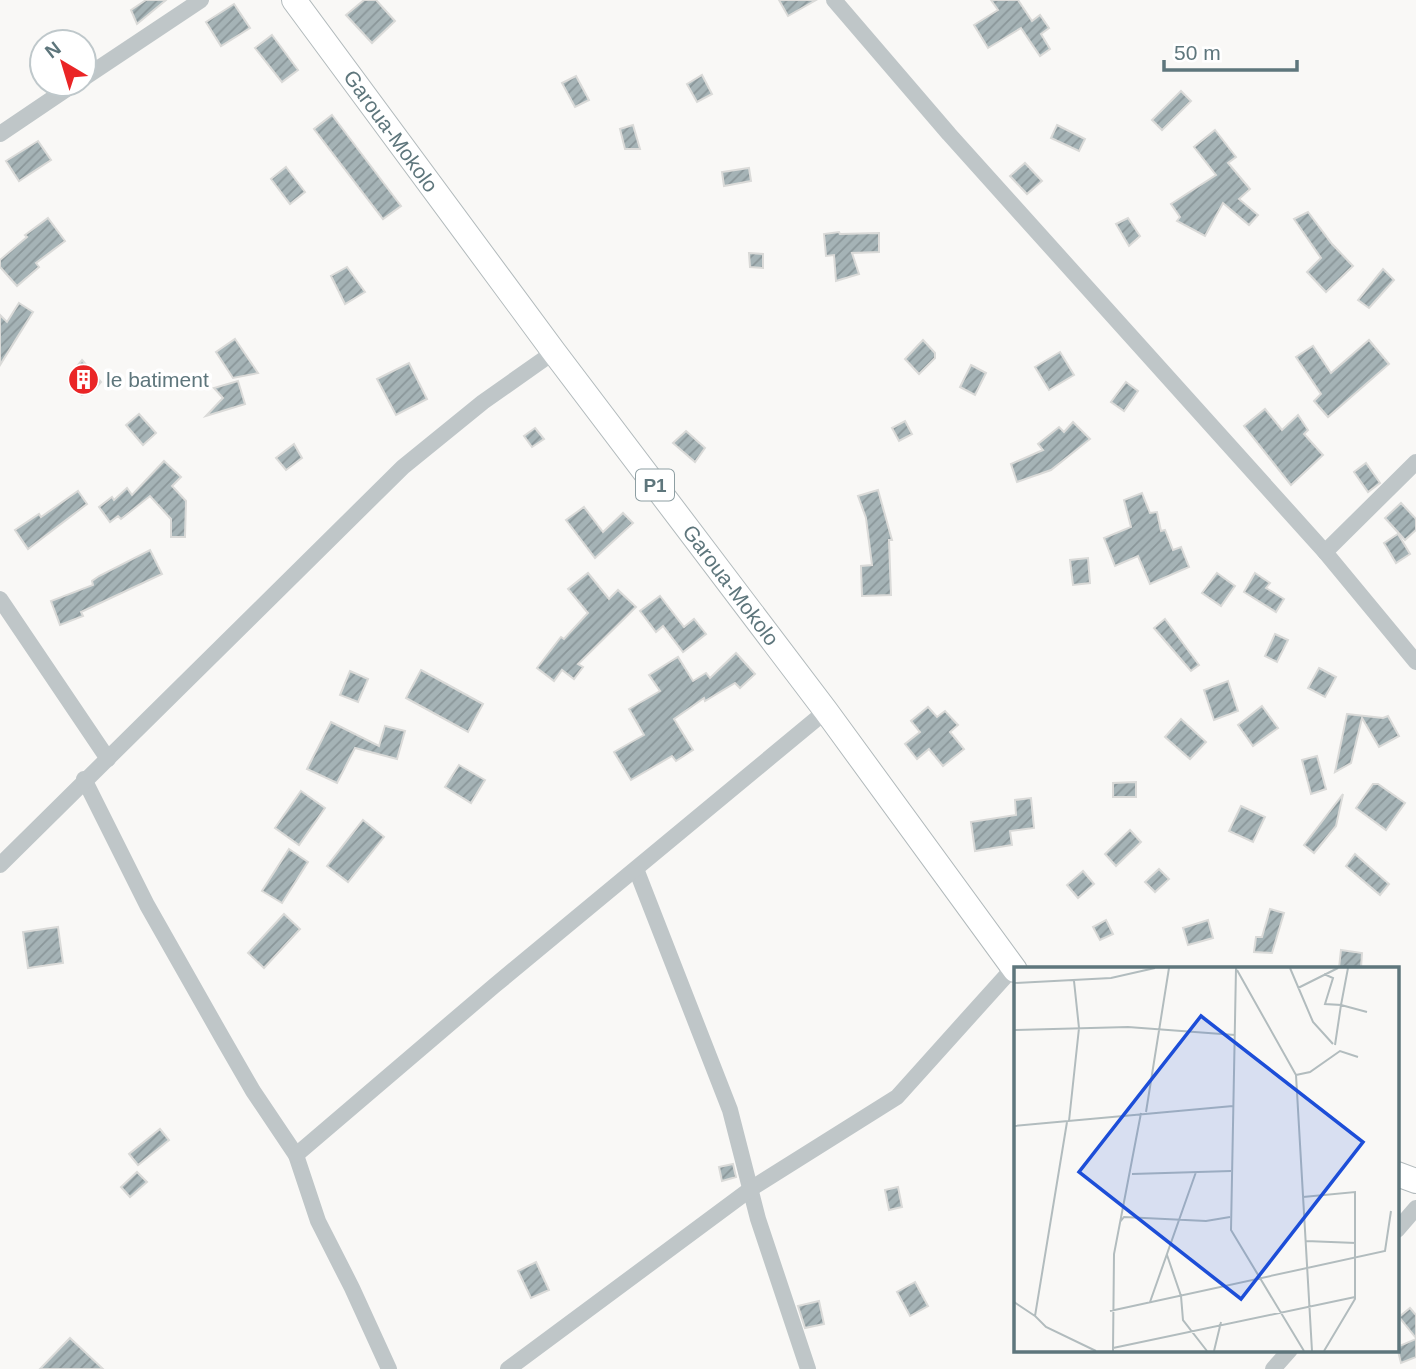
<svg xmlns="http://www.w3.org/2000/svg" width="1416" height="1369" font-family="Helvetica,sans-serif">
<defs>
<pattern id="building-hatch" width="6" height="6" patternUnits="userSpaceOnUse" patternTransform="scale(1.75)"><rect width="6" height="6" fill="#a5b3b6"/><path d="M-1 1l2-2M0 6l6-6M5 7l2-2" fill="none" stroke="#8a9699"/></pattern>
</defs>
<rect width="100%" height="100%" fill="#f9f8f6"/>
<!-- building -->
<g fill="url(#building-hatch)" stroke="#dadad8" stroke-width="2">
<path d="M146 0H166L137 24 131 10Z"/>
<path d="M364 0H376L395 21 372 43 346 15Z"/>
<path d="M779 0H816L788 16Z"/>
<path d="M991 0H1018L1032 21 1040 15 1049 28 1041 34 1050 49 1040 56 1021 28 988 48 974 25 998 10Z"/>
<path d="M234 4 250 28 221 46 206 22Z"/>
<path d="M272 35 298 70 282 82 255 48Z"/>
<path d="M702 75 712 94 697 102 687 84Z"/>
<path d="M576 76 589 100 575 107 562 83Z"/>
<path d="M1181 91 1191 101 1162 130 1152 120Z"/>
<path d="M332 115 401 206 383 219 314 129Z"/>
<path d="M633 125 640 149H625L620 129Z"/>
<path d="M1057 125 1085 139 1079 151 1051 138Z"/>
<path d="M1215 130 1236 157 1228 163 1250 189 1239 199 1258 215 1249 225 1223 203 1205 236 1177 221 1180 217 1171 204 1216 175 1194 147Z"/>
<path d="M38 141 51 160 19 181 6 161Z"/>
<path d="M1025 163 1042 181 1027 194 1010 176Z"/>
<path d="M286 167 305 192 290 204 271 179Z"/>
<path d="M749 168 751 181 724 186 722 172Z"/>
<path d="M1308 212 1332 244 1353 266 1326 292 1307 272 1321 258 1294 219Z"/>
<path d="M48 218 65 241 36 263 39 267 17 286 0 267V260L27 237 25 235Z"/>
<path d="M1128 218 1140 236 1129 246 1116 224Z"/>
<path d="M839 232 840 234 879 233V252L852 253 859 274 836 281 834 255 826 256 824 234Z"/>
<path d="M749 253 763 254V268L750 267Z"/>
<path d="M347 267 365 292 345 304 331 276Z"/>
<path d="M1383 269 1394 280 1369 308 1358 300Z"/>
<path d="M19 303 33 312 0 365V315L7 322Z"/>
<path d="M235 339 258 373 233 378 216 352Z"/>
<path d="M923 340 935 353V358L919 374 905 359Z"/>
<path d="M1369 340 1389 364 1328 417 1314 401 1321 394 1296 357 1313 346 1331 373Z"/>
<path d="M1060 352 1074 375 1049 390 1035 367Z"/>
<path d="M82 360 101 382 95 389 82 395 70 385 69 376Z"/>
<path d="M409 363 427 399 396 415 377 379Z"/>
<path d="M971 365 986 373 975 395 960 387Z"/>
<path d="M238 381 245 404 206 416 223 398 214 388Z"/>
<path d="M1126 382 1138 391 1124 411 1111 402Z"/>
<path d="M1265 409 1282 430 1298 415 1308 430 1304 434 1323 455 1291 485 1244 426Z"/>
<path d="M139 414 156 433 143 445 126 425Z"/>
<path d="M905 421 912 434 899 441 892 428Z"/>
<path d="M1073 422 1090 439 1051 470 1017 482 1011 464 1043 450 1038 444 1059 427 1064 432Z"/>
<path d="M535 428 544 439 532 447 524 436Z"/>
<path d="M686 431 705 448 695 462 673 443Z"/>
<path d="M294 444 302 458 286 470 276 458Z"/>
<path d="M164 461 181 477 172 486 186 501 185 537H171V519L150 496 121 519 118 516 110 522 99 507 112 497 114 500 127 488 132 495Z"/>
<path d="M1366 463 1380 483 1368 492 1354 472Z"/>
<path d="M878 490 892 540H889L891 595 862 596 861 566 872 565 866 518 858 496Z"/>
<path d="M78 491 87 504 28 549 15 530 39 514 41 517Z"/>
<path d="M1142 493 1150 513 1157 512 1161 531 1165 530 1173 550 1181 547 1189 567 1150 584 1138 556 1115 566 1104 538 1131 527 1124 500Z"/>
<path d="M1401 503 1416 519V530L1405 540 1385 518Z"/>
<path d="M584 507 603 532 623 513 633 523 595 558 566 520Z"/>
<path d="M1398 534 1410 554 1396 563 1384 543Z"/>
<path d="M150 550 162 574 81 612 83 616 60 625 51 601 93 585 92 581 99 576Z"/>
<path d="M1088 558 1090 583 1073 585 1070 560Z"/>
<path d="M588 573 609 599 618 590 636 607 578 664 583 667 574 679 562 670 554 681 537 668 561 637 564 639 588 613 568 589Z"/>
<path d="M1217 573 1235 586 1221 606 1202 593Z"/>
<path d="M1255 573 1270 583 1266 588 1284 599 1276 612 1244 592Z"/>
<path d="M660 596 684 627 694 619 706 634 683 652 663 626 656 632 640 611Z"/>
<path d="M1165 619 1199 665 1191 671 1154 628Z"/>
<path d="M1275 634 1288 640 1277 662 1265 656Z"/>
<path d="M736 653 755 674 740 688 735 683 705 701 704 698 674 719 693 750 676 761 672 756 631 780 614 752 644 735 629 709 660 691 649 675 678 657 693 681 706 673 710 678Z"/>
<path d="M1319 668 1336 677 1325 697 1308 688Z"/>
<path d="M421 670 483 704 468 732 406 698Z"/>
<path d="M350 671 368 679 358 702 340 695Z"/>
<path d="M1228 681 1238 711 1214 720 1204 690Z"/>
<path d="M1262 706 1278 728 1253 746 1238 725Z"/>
<path d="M928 707 937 717 945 711 958 725 950 732 964 749 943 766 929 749 917 759 905 744 920 732 911 721Z"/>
<path d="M1347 714 1383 718 1388 716 1399 736 1379 747 1362 718 1351 763 1335 772Z"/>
<path d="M1181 719 1206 742 1190 759 1165 737Z"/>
<path d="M331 722 379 746 385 726 405 731 397 759 355 748 337 783 307 769Z"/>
<path d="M1317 756 1326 789 1311 794 1302 760Z"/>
<path d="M459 765 485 780 471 803 445 787Z"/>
<path d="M1136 782V797H1113V783Z"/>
<path d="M1373 784H1378L1405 803 1386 830 1356 808Z"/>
<path d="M301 791 325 808 299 845 275 828Z"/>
<path d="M1343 794 1336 826 1314 853 1304 845Z"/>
<path d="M1031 798 1034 828 1010 831 1012 845 975 851 971 822 1016 815 1015 800Z"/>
<path d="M1241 806 1265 817 1253 842 1229 831Z"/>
<path d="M363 820 384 837 348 882 327 866Z"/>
<path d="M1130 830 1141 842 1116 866 1105 854Z"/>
<path d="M289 849 308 862 282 903 262 891Z"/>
<path d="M1355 854 1389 884 1380 895 1346 866Z"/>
<path d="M1159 869 1169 879 1155 892 1145 882Z"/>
<path d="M1083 871 1094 884 1078 898 1067 885Z"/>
<path d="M1270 909 1284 913 1272 953 1254 952 1256 937H1262Z"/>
<path d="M284 914 300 929 264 968 248 953Z"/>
<path d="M1106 920 1113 934 1100 940 1093 927Z"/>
<path d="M1208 920 1213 938 1188 945 1183 928Z"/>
<path d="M58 927 63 963 28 968 23 932Z"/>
<path d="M1341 950 1362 953 1361 968H1339Z"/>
<path d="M160 1129 169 1140 138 1165 129 1154Z"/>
<path d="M733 1164 736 1177 722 1181 719 1167Z"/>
<path d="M137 1172 147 1182 130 1197 121 1187Z"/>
<path d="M898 1187 902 1207 889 1210 885 1190Z"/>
<path d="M536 1262 549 1290 531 1298 518 1271Z"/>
<path d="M915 1282 928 1306 910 1316 897 1292Z"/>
<path d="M819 1301 824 1324 805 1328 798 1306Z"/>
<path d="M1410 1308 1416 1315V1338L1399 1317Z"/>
<path d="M70 1338 103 1369H40Z"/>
<path d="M1416 1339V1357L1401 1363 1397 1347Z"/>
</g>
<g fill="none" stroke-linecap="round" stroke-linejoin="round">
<defs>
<g id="primary">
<path d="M294 0 554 352 826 711 1015 970"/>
<path d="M1397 1174 1416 1181"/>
</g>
</defs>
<!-- primary casing -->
<use href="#primary" stroke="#b2babc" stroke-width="26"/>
<!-- minor -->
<g stroke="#bfc6c8" stroke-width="16">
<path d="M834 0 949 134 1325 552 1416 662"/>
<path d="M84 78 201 0"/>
<path d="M0 134 74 84"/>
<path d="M1325 552 1416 462"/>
<path d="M0 599 108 759"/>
<path d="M84 779 147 905 223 1039 253 1091 296 1155 318 1221 352 1288 389 1369"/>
<path d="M0 865 403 467 483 402 554 352"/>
<path d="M636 869 730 1110 758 1219 808 1369"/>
<path d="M296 1155 494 986 826 711"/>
<path d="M1397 1230 1416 1208"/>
<path d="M508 1369 752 1188 897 1097 1013 968"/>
<path d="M1273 1369 1290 1350"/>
</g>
<!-- primary -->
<use href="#primary" stroke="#fff" stroke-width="24"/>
</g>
<!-- icons -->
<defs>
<symbol id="building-disc" viewBox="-11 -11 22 22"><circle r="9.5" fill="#ea2526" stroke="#fff"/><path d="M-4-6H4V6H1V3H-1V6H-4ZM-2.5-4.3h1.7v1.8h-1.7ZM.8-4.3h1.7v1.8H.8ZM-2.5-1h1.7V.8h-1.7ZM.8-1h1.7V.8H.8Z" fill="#fff"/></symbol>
</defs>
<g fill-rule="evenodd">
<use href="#building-disc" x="66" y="362" width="35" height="35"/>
</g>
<g text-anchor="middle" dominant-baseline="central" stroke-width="7" stroke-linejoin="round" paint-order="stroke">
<!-- shield labels -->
<rect fill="#fff" stroke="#8e9fa3" stroke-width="2" x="636" y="469.5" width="38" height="31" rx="5"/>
<g font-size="19" font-weight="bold" fill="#5e767c">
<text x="655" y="485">P1</text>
</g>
<!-- street labels -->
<g font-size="21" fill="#5e767c" stroke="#fff">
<text transform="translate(391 131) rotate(54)">Garoua-Mokolo</text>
<text transform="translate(731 585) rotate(53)">Garoua-Mokolo</text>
</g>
<!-- poi labels -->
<g font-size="21" fill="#5e767c" stroke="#fff" text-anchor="start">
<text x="106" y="379">le batiment</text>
</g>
</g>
<!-- overview -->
<g transform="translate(1014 967)">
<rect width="385" height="385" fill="#f9f8f6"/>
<path fill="none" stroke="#b2bcbe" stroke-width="2" d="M222 1 217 263 290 384M276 1 299 55 319 77M334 1 327 38 353 45M223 3 282 108 298 384M310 7 319 11 311 37 327 38 321 78M0 16 97 11 141 1M284 21 324 1M0 63 114 60 221 68M282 108 296 105 326 84 344 90M132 145 155 1M55 154 65 61 60 14M53 155 21 349 32 360 82 384M0 159 219 139M118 207 217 204M289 230 341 225V332L310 384M106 255 110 250 192 254 216 250M292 274 342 276M153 288 167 329 169 353 193 384M0 335 21 349M136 335 182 205M96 344 371 284 377 244M99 381 341 330M99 384 100 287 127 146M200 384 207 355"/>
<path fill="#1d4ed8" fill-opacity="0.15" stroke="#1d4ed8" stroke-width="3.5" d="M187 49 349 175 227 332 65 205Z"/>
<rect width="385" height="385" fill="none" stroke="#5e767c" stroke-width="3.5"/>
</g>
<!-- north arrow -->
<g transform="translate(63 63) rotate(322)"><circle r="33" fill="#ffffff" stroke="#bfc8cb" stroke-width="2"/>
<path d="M0-5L12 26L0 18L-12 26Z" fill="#ea2526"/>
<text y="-10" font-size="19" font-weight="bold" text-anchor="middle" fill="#5e767c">N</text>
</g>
<!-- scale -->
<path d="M1164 60v10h133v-10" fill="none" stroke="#5e767c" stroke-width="3.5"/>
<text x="1174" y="60" font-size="21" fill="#5e767c" stroke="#ffffff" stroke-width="5" paint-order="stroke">50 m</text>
</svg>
